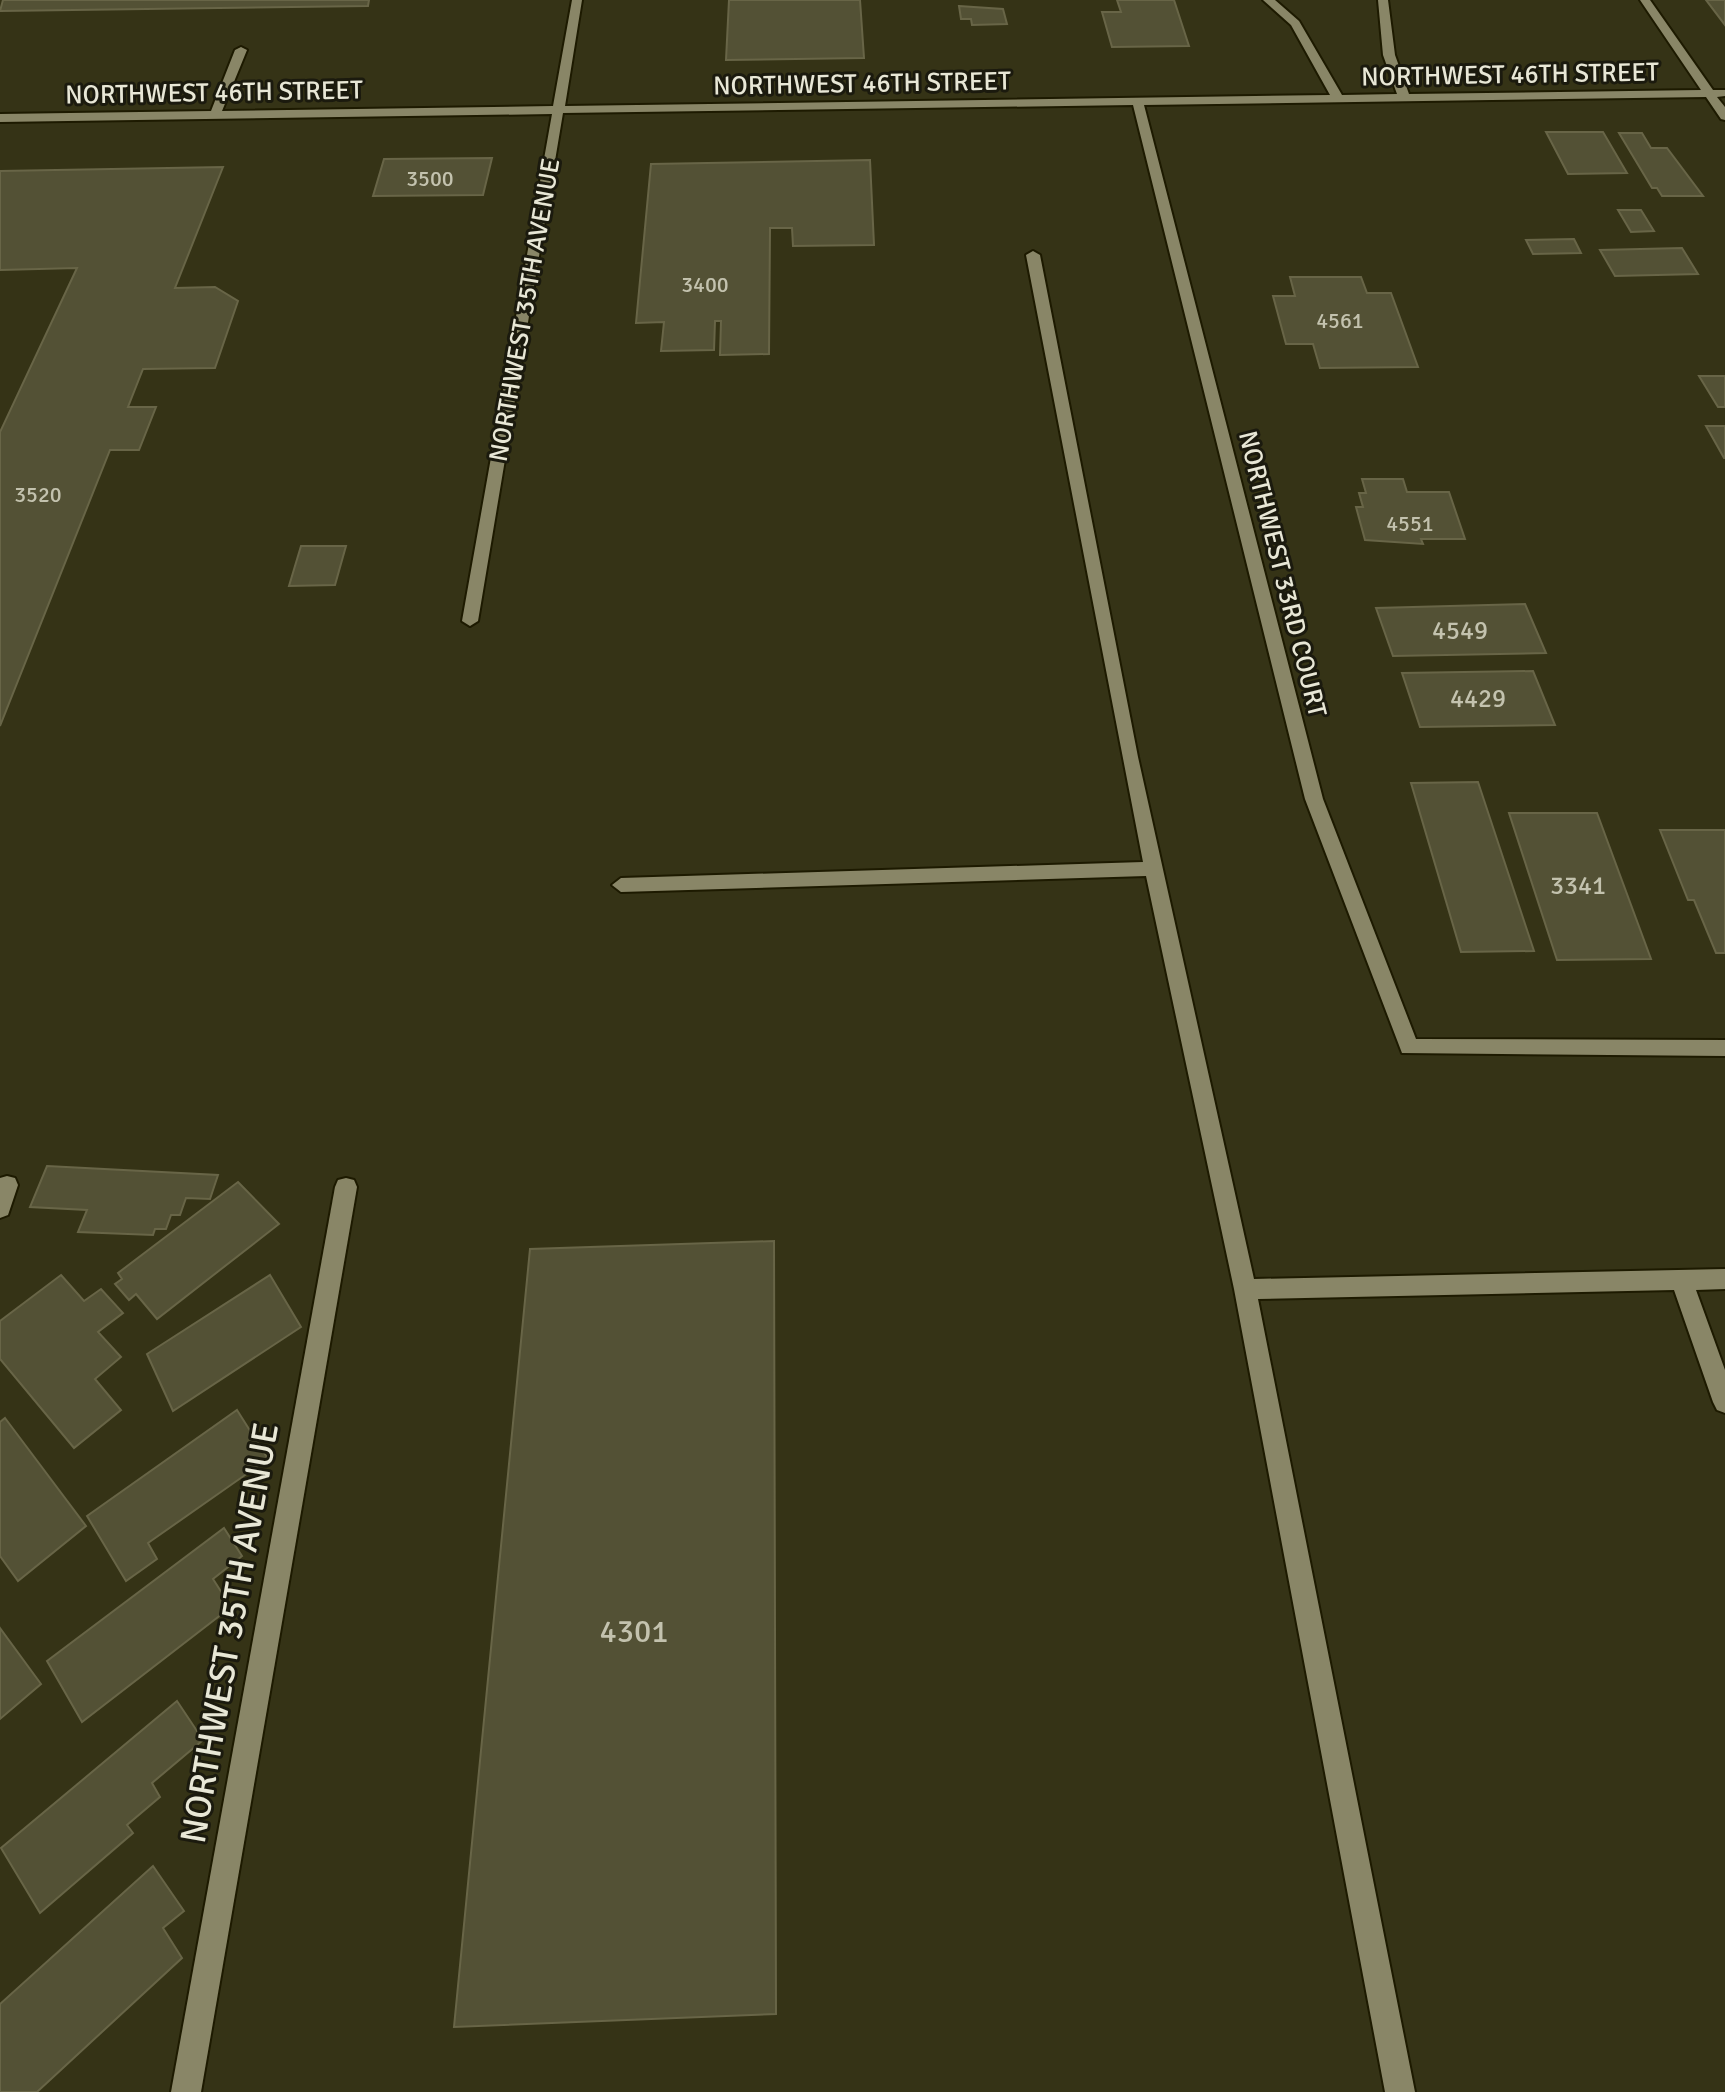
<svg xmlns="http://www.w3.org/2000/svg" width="1725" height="2092" font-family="Signika,sans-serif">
<rect width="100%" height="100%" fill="#353316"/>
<!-- building -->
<g fill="#535135" stroke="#686547" stroke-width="2">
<path d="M3 0H369L368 6 0 11Z"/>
<path d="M729 0H860L864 58 726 60Z"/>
<path d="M1117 0H1174L1189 46 1112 47 1102 12H1121Z"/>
<path d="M1706 0H1725V25Z"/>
<path d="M959 6 1003 9 1007 24 972 25 971 19H961Z"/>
<path d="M1546 132H1603L1627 173 1568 174Z"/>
<path d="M1619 133H1642L1651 148H1667L1703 196H1662L1657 188H1652Z"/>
<path d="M492 158 483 195 373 196 384 159Z"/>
<path d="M870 160 874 245 793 246 792 228H770L769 354 720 355 721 321H715L714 350 661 351 664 322 636 323 651 164Z"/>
<path d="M223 167 175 288 215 287 238 301 215 368 143 369 128 407H156L139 450H110L0 726V432L77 268 0 270V171Z"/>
<path d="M1618 210H1641L1654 231 1631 232Z"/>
<path d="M1574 239 1581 253 1533 254 1526 240Z"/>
<path d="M1682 248 1698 274 1615 276 1600 250Z"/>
<path d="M1290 277H1361L1367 293H1391L1418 367 1320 368 1313 344H1286L1273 296H1295Z"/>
<path d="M1699 376H1725V407H1718Z"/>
<path d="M1706 426H1725V458H1724Z"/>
<path d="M1362 479H1403L1407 492H1449L1465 539H1421L1423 544 1365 540 1356 507H1363L1359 493H1366Z"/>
<path d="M301 546H346L335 585 289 586Z"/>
<path d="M1525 604 1546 653 1393 656 1376 608Z"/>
<path d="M1533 671 1555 725 1420 727 1402 673Z"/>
<path d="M1478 782 1534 951 1461 952 1411 783Z"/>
<path d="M1509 813H1597L1651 959 1557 960Z"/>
<path d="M1660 830H1725V953H1716L1694 900H1688Z"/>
<path d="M47 1166 218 1175 210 1199 186 1198 180 1215H171L166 1229H155L153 1235 78 1232 87 1210 30 1207Z"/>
<path d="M238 1182 279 1224 157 1319 136 1294 129 1300 115 1284 122 1279 118 1273Z"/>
<path d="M774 1241 776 2014 454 2027 530 1249Z"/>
<path d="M61 1275 84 1301 101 1289 123 1313 98 1332 121 1357 95 1379 121 1410 74 1448 0 1359V1321Z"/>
<path d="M270 1275 301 1327 173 1411 147 1354Z"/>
<path d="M237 1410 268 1459 148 1543 157 1559 126 1581 87 1516Z"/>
<path d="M5 1418 86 1526 18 1581 0 1556V1422Z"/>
<path d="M224 1528 242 1556 213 1579 231 1607 82 1722 47 1661Z"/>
<path d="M0 1628 41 1684 0 1719Z"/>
<path d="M177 1701 203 1740 152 1783 160 1797 127 1825 133 1833 40 1913 1 1848Z"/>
<path d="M153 1866 184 1911 163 1928 182 1958 37 2092H0V2004Z"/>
</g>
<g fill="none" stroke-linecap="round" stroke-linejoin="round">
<defs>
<g id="minor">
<path d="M572 0H582L565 106 1330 95 1291 25 1263 0H1275L1299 21 1342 95 1397 94 1383 55 1378 0H1388L1395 55 1409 94 1701 90 1640 0H1650L1713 90H1725V96L1717 97 1725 107V120L1721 119 1706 97 1144 105 1323 799 1416 1039 1725 1040V1056L1402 1053 1305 799 1133 105 563 113 478 621 470 626 462 621 552 114 0 122V114L211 111 235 50 241 47 247 50 222 111 553 106Z"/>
<path d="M1033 251 1040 255 1138 757 1254 1279 1725 1269V1289L1696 1290 1725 1370V1413L1717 1410 1713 1402 1674 1290 1258 1299 1415 2092H1385L1234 1289 1146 876 621 892 612 885 621 878 1143 862 1026 255Z"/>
<path d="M7 1176 15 1178 18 1185 8 1215 0 1218V1178Z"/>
<path d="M346 1178 354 1180 357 1187 201 2092H171L335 1187 338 1180Z"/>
</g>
</defs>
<!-- minor casing -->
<use href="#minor" stroke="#1d1a00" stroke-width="4"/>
<!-- minor -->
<use href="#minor" fill="#898667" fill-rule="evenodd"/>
</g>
<g text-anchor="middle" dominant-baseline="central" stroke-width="6" stroke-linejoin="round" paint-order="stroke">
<!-- far-number labels -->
<g font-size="22" fill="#c3c2ae">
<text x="430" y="178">3500</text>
<text x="705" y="284">3400</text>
<text x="1340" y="320">4561</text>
<text x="38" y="494">3520</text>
<text x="1410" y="523">4551</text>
</g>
<!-- far-street labels -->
<g font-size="26" fill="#e8e7d6" stroke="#1b1a0e">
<text transform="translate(1510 75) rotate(-1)">NORTHWEST 46TH STREET</text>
<text transform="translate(862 84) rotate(-1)">NORTHWEST 46TH STREET</text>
<text transform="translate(214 93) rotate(-1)">NORTHWEST 46TH STREET</text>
<text transform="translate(525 310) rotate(-80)">NORTHWEST 35TH AVENUE</text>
<text transform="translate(1282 574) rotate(76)">NORTHWEST 33RD COURT</text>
</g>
<!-- number labels -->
<g font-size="26" fill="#c3c2ae">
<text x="1460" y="631">4549</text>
<text x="1478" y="699">4429</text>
<text x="1578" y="886">3341</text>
</g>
<!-- near-number labels -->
<g font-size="32" fill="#c3c2ae">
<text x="634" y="1631">4301</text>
</g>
<!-- near-street labels -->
<g font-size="36" fill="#e8e7d6" stroke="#1b1a0e">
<text transform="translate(230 1633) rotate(-80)">NORTHWEST 35TH AVENUE</text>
</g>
</g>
</svg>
